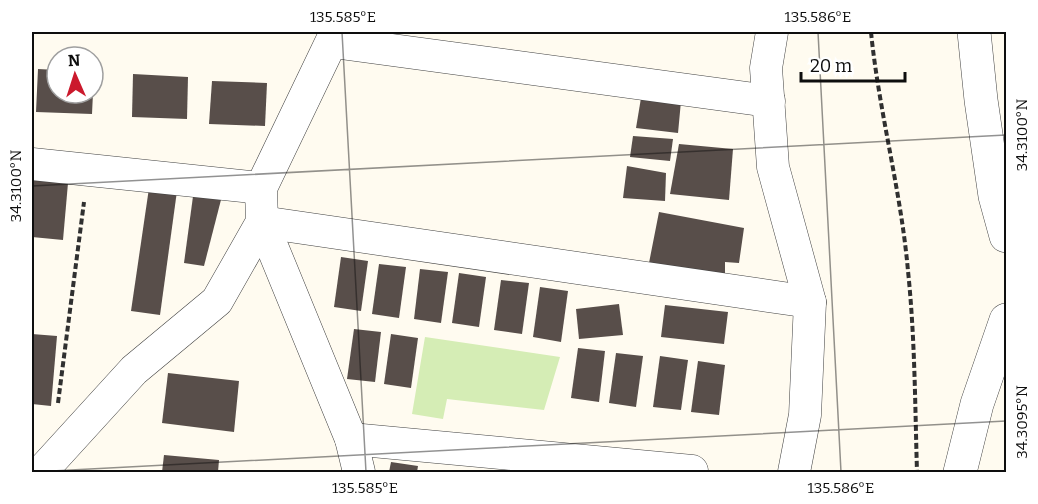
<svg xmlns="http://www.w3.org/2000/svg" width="1038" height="504" font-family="Bitter,serif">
<rect width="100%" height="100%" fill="#fffbf0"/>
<!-- green -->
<path fill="#d5edb5" d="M425 337 560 357 544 410 447 399 443 419 412 414Z"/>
<!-- building -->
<g fill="#584e4a">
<path d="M38 69 57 70V93H93L92 114 36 112Z"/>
<path d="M133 74 188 77 187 119 132 117Z"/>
<path d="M212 81 267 83 265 126 209 124Z"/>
<path d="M641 98 681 101 678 133 636 128Z"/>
<path d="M633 136 673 139 670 161 630 157Z"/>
<path d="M679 144 733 149 729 200 670 194Z"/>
<path d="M627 166 666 173 665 201 623 198Z"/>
<path d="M32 180 68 183 63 240 32 237Z"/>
<path d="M149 188 177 191 160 315 131 311Z"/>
<path d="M194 189 223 192 204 266 184 263Z"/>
<path d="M659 212 744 228 739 263 725 262V274L648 268Z"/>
<path d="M341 257 368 261 361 311 334 307Z"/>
<path d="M379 264 406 267 399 318 372 314Z"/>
<path d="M420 269 448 272 441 323 414 319Z"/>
<path d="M459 273 486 277 479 327 452 323Z"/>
<path d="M501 280 529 283 522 334 494 330Z"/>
<path d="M540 287 568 291 561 342 533 337Z"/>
<path d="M619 304 623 335 579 339 576 309Z"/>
<path d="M665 305 728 312 724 344 661 337Z"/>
<path d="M354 329 381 332 375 382 347 379Z"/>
<path d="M32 334 57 336 51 406 32 404Z"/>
<path d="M391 334 418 338 411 388 384 384Z"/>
<path d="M578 348 605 351 599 402 571 398Z"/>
<path d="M616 353 643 356 636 407 609 403Z"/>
<path d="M660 356 688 360 681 410 653 407Z"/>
<path d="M698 361 725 365 719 415 691 412Z"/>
<path d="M168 373 239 381 234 432 162 423Z"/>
<path d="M164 455 219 460 218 472H162Z"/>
<path d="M391 462 418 466 417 472H389Z"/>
</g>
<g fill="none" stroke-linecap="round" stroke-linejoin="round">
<defs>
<g id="minor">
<path d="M772 32 766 68 773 167 810 302 805 415 794 472"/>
<path d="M333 42 769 101"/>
<path d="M32 164 261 188"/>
<path d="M262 222 810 302"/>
<path d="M262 222 351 439 359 472"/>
<path d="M351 439 692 471"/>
<path d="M41 472 134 370 217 301 262 222 261 188 336 32"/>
</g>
<g id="tertiary">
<path d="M974 32 981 100 995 196 1006 236"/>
<path d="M960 472 977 404 1006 320"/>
</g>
</defs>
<!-- minor casing -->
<use href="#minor" stroke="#414141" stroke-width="33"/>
<!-- tertiary casing -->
<use href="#tertiary" stroke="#414141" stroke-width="34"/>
<!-- path -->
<g stroke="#303030" stroke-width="4" stroke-dasharray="6 3" stroke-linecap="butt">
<path d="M871 32C879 112 901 191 908 271 915 338 915 405 917 472"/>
<path d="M58 403 84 202"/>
</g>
<!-- minor -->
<use href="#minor" stroke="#fff" stroke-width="32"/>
<!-- tertiary -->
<use href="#tertiary" stroke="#fff" stroke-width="33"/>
</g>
<!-- ticks -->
<path fill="none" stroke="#0e0e0e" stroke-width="1.5" stroke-opacity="0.45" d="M342 32 366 472M818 32 841 472M32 186 1006 135M33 472 1006 421"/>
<!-- border -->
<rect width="1038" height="504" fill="none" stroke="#ffffff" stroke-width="66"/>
<!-- north arrow -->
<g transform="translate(75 75) rotate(357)"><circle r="28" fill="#ffffff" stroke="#9f9f9f" stroke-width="1.5"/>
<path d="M0-4.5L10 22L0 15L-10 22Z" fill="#cb192c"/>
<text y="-9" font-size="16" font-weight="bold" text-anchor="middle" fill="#0e0e0e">N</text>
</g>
<!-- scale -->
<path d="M801 72v9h104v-9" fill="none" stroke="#0e0e0e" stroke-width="3"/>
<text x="810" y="72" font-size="18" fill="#0e0e0e" stroke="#ffffff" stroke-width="4.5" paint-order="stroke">20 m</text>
<rect x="33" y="33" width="972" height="438" fill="none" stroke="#0e0e0e" stroke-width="2"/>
<g font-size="15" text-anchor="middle" fill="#0e0e0e">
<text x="343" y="22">135.585°E</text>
<text x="818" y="22">135.586°E</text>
<text transform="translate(1022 135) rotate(-90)" y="5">34.3100°N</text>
<text transform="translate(16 186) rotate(-90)" y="5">34.3100°N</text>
<text transform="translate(1022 422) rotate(-90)" y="5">34.3095°N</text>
<text x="365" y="493">135.585°E</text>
<text x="841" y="493">135.586°E</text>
</g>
</svg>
